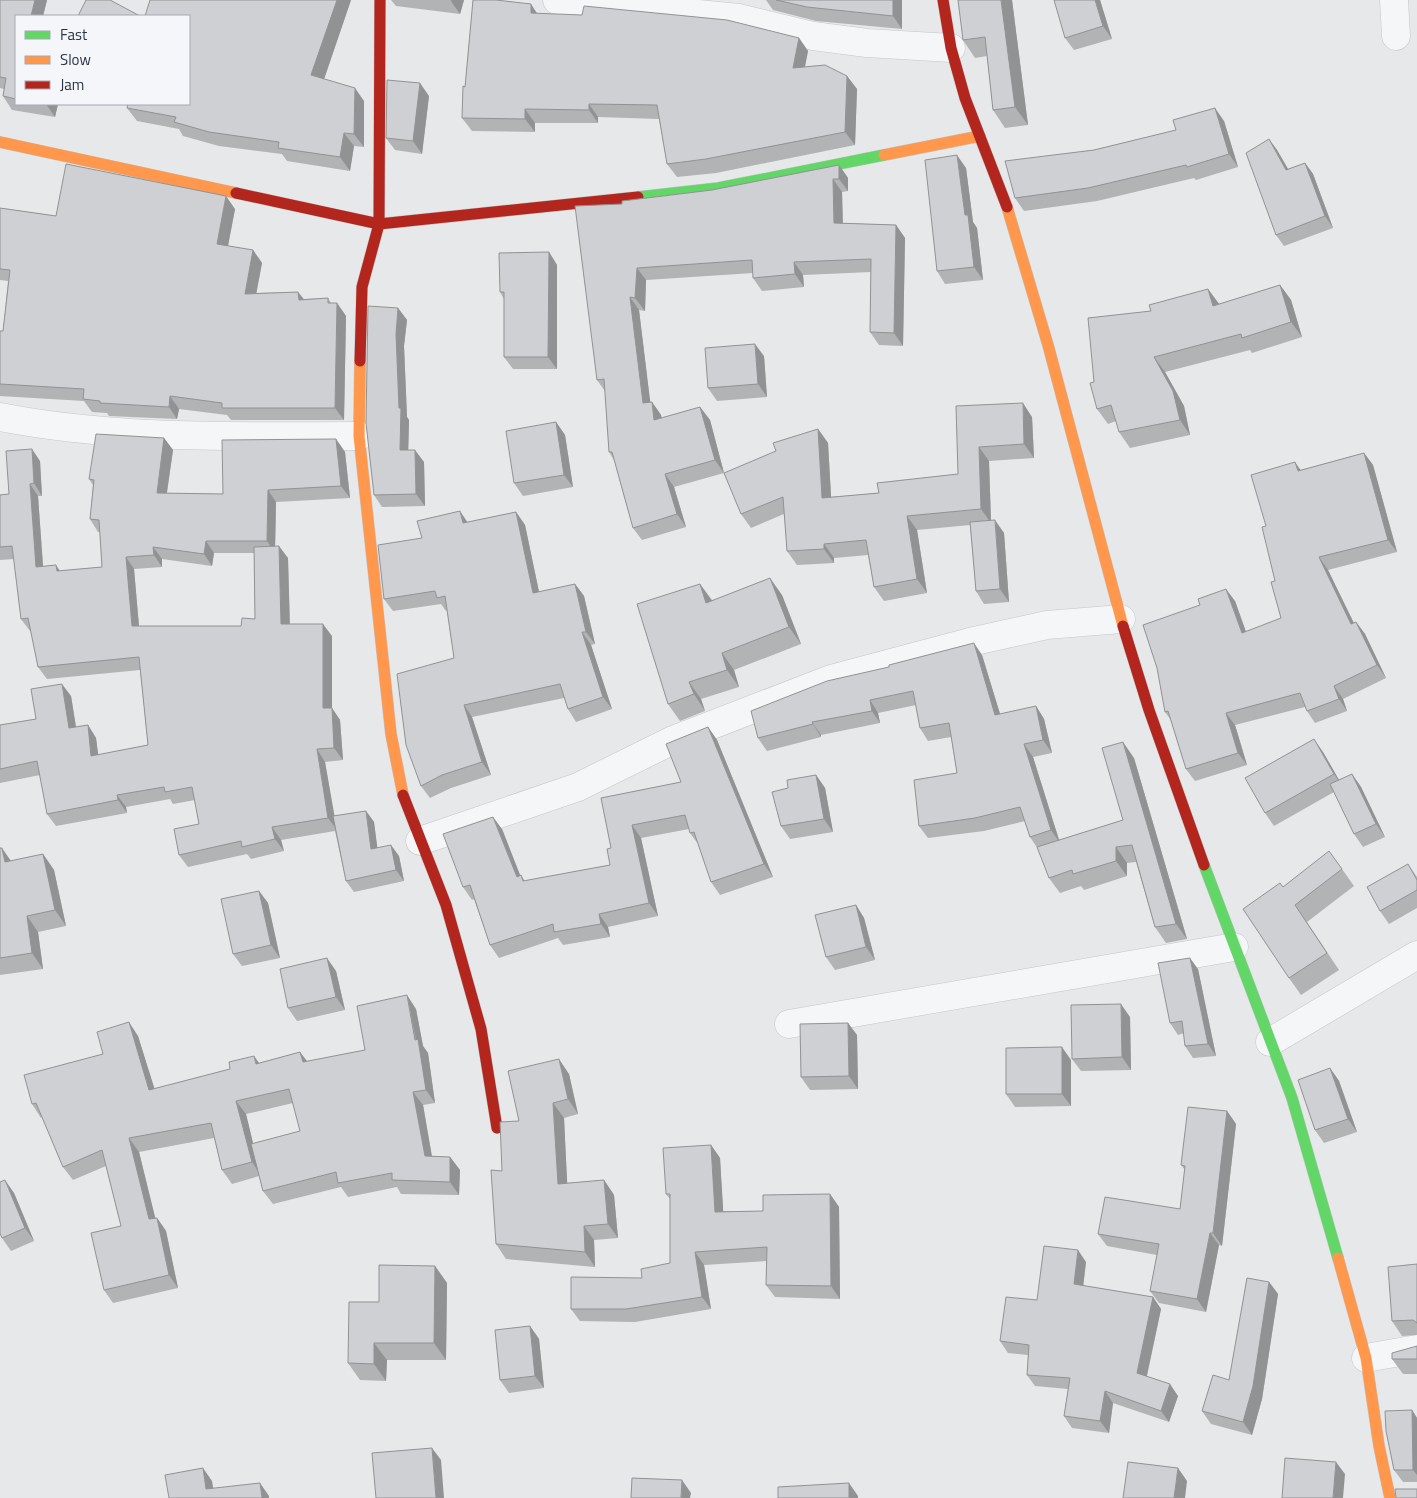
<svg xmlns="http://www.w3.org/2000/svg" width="1417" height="1498" font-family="'Titillium Web',sans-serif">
<rect width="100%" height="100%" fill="#e6e8ea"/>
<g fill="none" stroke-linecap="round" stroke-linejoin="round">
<defs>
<g id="street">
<path d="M557 0 739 18 813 36 867 43 951 48"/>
<path d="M1394 0 1396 36"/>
<path d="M0 417C118 440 240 436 359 436"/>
<path d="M420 841 578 787 673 740 831 679 970 642 1047 625 1121 619"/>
<path d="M789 1024 1234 947"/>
<path d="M1270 1042 1417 955"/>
<path d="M1366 1358 1417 1349"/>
</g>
<g id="fast">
<path d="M638 197 718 188 884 155"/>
<path d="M1204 865 1292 1098 1338 1258"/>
</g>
<g id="slow">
<path d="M0 142 236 193"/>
<path d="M884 155 980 136"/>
<path d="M1007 207 1048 345 1123 626"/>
<path d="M360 361 359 436 391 734 403 795"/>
<path d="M1338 1258 1366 1358 1379 1446 1390 1498"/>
</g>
<g id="jam">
<path d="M943 0 951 48 965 98 1007 207"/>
<path d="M236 193 379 224 638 197"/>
<path d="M360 361 362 287 379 224 380 0"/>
<path d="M1123 626 1149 710 1204 865"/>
<path d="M403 795 446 905 481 1029 497 1128"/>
</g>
</defs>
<!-- street casing -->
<use href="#street" stroke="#c4c6c8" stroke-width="29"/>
<!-- fast casing -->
<use href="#fast" stroke="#c4c6c8" stroke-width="12"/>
<!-- slow casing -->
<use href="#slow" stroke="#c4c6c8" stroke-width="12"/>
<!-- jam casing -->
<use href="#jam" stroke="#c4c6c8" stroke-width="12"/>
<!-- street -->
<use href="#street" stroke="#f5f6f7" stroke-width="28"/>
<!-- fast -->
<use href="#fast" stroke="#63d668" stroke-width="11"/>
<!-- slow -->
<use href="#slow" stroke="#ff974d" stroke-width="11"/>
<!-- jam -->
<use href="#jam" stroke="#b3261e" stroke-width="11"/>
</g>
<!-- wall -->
<g fill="#b1b3b5" fill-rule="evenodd">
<path d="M0 0H47L43 16H16V104H58L55 117 12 110 3 96 4 89 0 88Z"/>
<path d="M150 0H351L324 79 364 101V147L354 146 350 171 287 161 282 154 219 146 183 136 179 129 137 121 127 108Z"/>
<path d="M391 0H464L460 14 396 6Z"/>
<path d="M473 0H501L502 1 537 13 799 38 808 51 805 67 847 76 857 89 855 145 716 173 677 177 667 164 659 119 598 117V123H535V132L472 131 462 118Z"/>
<path d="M766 0H902V29L816 21 773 10Z"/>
<path d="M1012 0 1028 125 1005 128 993 110 987 56 975 58 963 40Z"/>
<path d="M1100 0 1112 39 1074 50 1065 38Z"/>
<path d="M429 96 422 154 395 150 386 138Z"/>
<path d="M1224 121 1238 167 1196 180 1194 178 1097 201 1024 211 1015 198 1094 150Z"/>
<path d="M1269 139 1277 150 1288 169 1305 163 1313 174 1333 228 1284 246 1276 235Z"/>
<path d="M839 165 848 178V191L842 192 843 223 896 225 905 238 903 346 879 345 870 332 871 272 803 275 804 287 762 291 753 278V273L646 280 645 311 639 310 650 403 652 402 661 415 662 418 700 407 710 420 724 473 674 487 686 527 642 540 633 528 614 460 609 452 605 391 597 380 622 204 712 190Z"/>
<path d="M966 168 973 222 977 228 983 280 945 284 937 271Z"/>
<path d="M0 208 56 216 235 209 228 246 253 250 262 263 256 293 298 292 304 299 328 298 331 303H337L346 316 344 420H231L227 415 179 409 177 419 109 416 107 413 92 412 84 401 0 396V331H3L8 281 0 280Z"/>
<path d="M549 252 557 265V369H513L504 357V299L500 292Z"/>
<path d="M1280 285 1291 300 1302 337 1252 353 1250 350 1165 372 1184 406 1190 435 1130 448 1119 432 1116 421 1108 424 1097 409 1094 382 1151 311 1208 289 1219 304Z"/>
<path d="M398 308 407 320 404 346 407 417 409 420 408 450 424 462 425 506 382 507 374 495Z"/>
<path d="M764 356 767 397 717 401 708 388Z"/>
<path d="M956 406 1032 417 1034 458 989 461 991 520 1004 533 1009 602 984 604 976 591 970 525 917 530 927 593 884 601 874 587 868 555 834 558V563L797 565 787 551 784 514 751 528 741 514 776 451 818 429 828 443 831 497 879 493 958 474Z"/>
<path d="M556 422 565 435 573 487 523 496 514 483Z"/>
<path d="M164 438 173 450 167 493 223 494 336 439 345 452 350 498 276 502 275 546 288 558 290 624 332 636V708L340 720 343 760 325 762 334 816 366 811 374 822 377 848 399 856 404 881 354 892 346 881 335 831 281 840 284 851 251 859 247 854 188 867 179 855 199 824 195 800 173 804 170 799 126 807 127 813 56 826 47 814 40 775 0 783V725L36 719 71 696 76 727 88 725 96 738 98 755 148 745 140 670 47 679 38 667 31 631H30L21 619 14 559 0 560V495L9 494 40 461 42 496H38L43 566 60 571 102 567 100 532H98L90 519 93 485 89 479ZM214 553H254L255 619 241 626H139L134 569 162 567V559L212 566Z"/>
<path d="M1364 453 1373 465 1397 552 1328 570 1354 623 1356 622 1365 634 1386 678 1343 699 1347 711 1315 723 1307 711 1305 707 1235 725 1247 765 1195 781 1186 769 1171 720 1165 712 1235 601 1246 632 1281 618 1266 526 1301 470Z"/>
<path d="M516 512 525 525 539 592 575 584 584 596 595 644 591 645 612 709 576 722 568 709 564 698 472 717 491 775 451 788 430 798 421 786 454 658 447 610 446 611 441 604 393 611 384 599 422 538 468 522Z"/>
<path d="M700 584 712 600 782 595 801 644 734 670 739 687 701 699 705 711 680 721 668 704Z"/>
<path d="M982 655 1000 714 1036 706 1044 719 1052 753 1033 757 1059 840 1123 820 1134 758 1187 939 1166 943 1155 927 1136 862 1127 863V876L1084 890 1081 886 1060 893 1049 878 1038 849 1030 837 1025 821 984 831 928 838 919 826 957 773 951 737 928 741 920 728 916 705 878 713 880 723 821 735V737L767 751 758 738Z"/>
<path d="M708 727 717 740 773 877 720 895 711 882 698 844 690 833 689 829 641 838 658 916 608 927 610 937 563 945 558 938 499 958 490 945 474 899 472 900 463 887 502 829 520 876 521 875 525 881 610 865 611 848 601 798 681 782Z"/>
<path d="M1323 752 1339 780 1352 774 1361 787 1385 837 1363 847 1354 834 1334 792 1274 826 1265 813Z"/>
<path d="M816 775 825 788 833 832 790 839 781 826 788 788Z"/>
<path d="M0 848 11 861 43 854 54 870 66 926 38 932 43 969 0 975Z"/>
<path d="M1408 864 1417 877V908L1389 924 1380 911Z"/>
<path d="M1342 869 1354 886 1307 922 1339 970 1301 995 1289 978 1283 887Z"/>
<path d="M259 891 268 903 280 958 242 966 233 954Z"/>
<path d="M856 905 864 918 875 960 835 970 826 957Z"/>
<path d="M1198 969 1216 1056 1193 1058 1185 1046 1184 1033 1178 1035 1170 1023Z"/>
<path d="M336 971 345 1010 297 1021 288 1008Z"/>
<path d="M416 1009 423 1046 428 1053 435 1103 423 1105 432 1156 450 1157 460 1170 459 1195 401 1194 397 1187 348 1197 341 1187 273 1204 263 1191 259 1176 232 1184 222 1170 214 1138 139 1152 155 1218H157L166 1231 178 1288 113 1303 104 1290 121 1226 106 1166 73 1180 63 1167 42 1117 41 1118 32 1104 103 1054 138 1036 154 1089 230 1069 254 1056 259 1063 300 1052 307 1062 365 1050ZM293 1103 300 1131 253 1144 246 1114Z"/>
<path d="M1130 1017 1131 1070 1081 1071 1072 1059Z"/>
<path d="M848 1023 857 1035 858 1089 810 1090 801 1077Z"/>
<path d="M1071 1060V1106L1015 1107 1006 1094Z"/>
<path d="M1330 1068 1339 1081 1357 1132 1324 1143 1315 1130Z"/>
<path d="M569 1074 578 1114 564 1118 567 1183 604 1180 614 1195 618 1238 594 1240 595 1267 506 1259 496 1244 502 1171 519 1121Z"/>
<path d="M1227 1111 1236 1124 1222 1246 1219 1245 1206 1312 1159 1303 1150 1291 1157 1255 1107 1246 1098 1234 1180 1209 1185 1170 1181 1165Z"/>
<path d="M711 1145 720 1158 723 1211H763L830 1194 839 1207 840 1299 775 1297 766 1285V1261L704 1265 711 1309 635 1322 580 1321 571 1309 642 1278 670 1263V1199L666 1194Z"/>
<path d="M0 1182 14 1193 34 1241 11 1251 2 1238Z"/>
<path d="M1086 1262 1083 1286 1153 1297 1161 1309 1147 1376 1178 1396 1169 1422 1113 1403 1109 1433 1072 1428 1064 1416 1068 1389 1035 1386 1027 1375 1028 1355 1008 1353 1000 1341 1037 1300Z"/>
<path d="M1417 1264V1335L1402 1336 1392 1321Z"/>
<path d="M435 1266 447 1283 446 1360H387L386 1381 360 1380 348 1363 379 1302Z"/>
<path d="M1269 1282 1278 1294 1262 1399 1252 1435 1211 1424 1202 1411 1229 1380Z"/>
<path d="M530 1326 539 1339 544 1388 509 1393 500 1380Z"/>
<path d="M1417 1346V1374H1403L1392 1359Z"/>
<path d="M1412 1410 1417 1418V1482H1403L1394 1470Z"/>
</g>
<!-- shaded-wall -->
<g fill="#909294">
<path d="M35 0H47L43 16H31Z"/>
<path d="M337 0H351L321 88 311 75Z"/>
<path d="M451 0H464L460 14 451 1Z"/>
<path d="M893 0H902V29L893 16Z"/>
<path d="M1001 0H1012L1028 125 1015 107Z"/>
<path d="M1095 0H1100L1112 39 1103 26Z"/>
<path d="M531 4 540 18 531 13Z"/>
<path d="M799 38 808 51 802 81 793 68Z"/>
<path d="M847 76 857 89 855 145 845 132Z"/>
<path d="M420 83 429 96 422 154 413 141Z"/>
<path d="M355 88 364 101V147L354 134Z"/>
<path d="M46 104H58L55 117Z"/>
<path d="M589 104 598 117V123L589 110Z"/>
<path d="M1215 108 1224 121 1238 167 1229 154Z"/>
<path d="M525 109 535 123V132L525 119Z"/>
<path d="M344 133 354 146 350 171 340 157Z"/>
<path d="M1269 139 1277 150 1295 181 1286 170Z"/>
<path d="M957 155 966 168 973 222 977 228 983 280 974 267 965 215Z"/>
<path d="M1305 163 1313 174 1333 228 1325 216Z"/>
<path d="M839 165 848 178V191L839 179Z"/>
<path d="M833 179 842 192 843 236 834 223Z"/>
<path d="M226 196 235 209 226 256 217 244Z"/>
<path d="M896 225 905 238 903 346 894 333Z"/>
<path d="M253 250 262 263 254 306 245 294Z"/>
<path d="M549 252 557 265V369L548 357Z"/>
<path d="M794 262 803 275 804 287 795 274Z"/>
<path d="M637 268 646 280 645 311 635 298Z"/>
<path d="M1280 285 1291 300 1302 337 1291 322Z"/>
<path d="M1208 289 1219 304 1213 306Z"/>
<path d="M298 292 307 304 299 300Z"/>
<path d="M630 297 639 310 652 416 643 403Z"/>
<path d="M337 303 346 316 344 420 335 408Z"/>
<path d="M398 308 407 320 404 346 407 417 409 420 408 462 400 450 399 408 396 334Z"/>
<path d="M755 344 764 356 767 397 758 384Z"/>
<path d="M1154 357 1165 372 1184 406 1190 435 1180 420Z"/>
<path d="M170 396 179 409 177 419 169 407Z"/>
<path d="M652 402 661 415 663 433 654 420Z"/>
<path d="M1023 403 1032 417 1034 458 1024 444Z"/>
<path d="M700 407 710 420 724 473 715 460Z"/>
<path d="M556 422 565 435 573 487 564 475Z"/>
<path d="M818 429 828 443 832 512 822 498Z"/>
<path d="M164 438 173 450 165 505 157 493Z"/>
<path d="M336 439 345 452 350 498 341 486Z"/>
<path d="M979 447 989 461 991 523 981 509Z"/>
<path d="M32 449 40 461 42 496 34 483Z"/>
<path d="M415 450 424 462 425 506 416 494Z"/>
<path d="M1364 453 1373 465 1397 552 1388 540Z"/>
<path d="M1295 462 1304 475 1298 471Z"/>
<path d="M665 474 674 487 686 527 677 514Z"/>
<path d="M30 484 38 496 44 580 36 567Z"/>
<path d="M268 490 276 502 275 553 267 541Z"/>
<path d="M460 511 468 523H463Z"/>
<path d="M516 512 525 525 542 606 533 593Z"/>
<path d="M907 516 917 530 927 593 917 579Z"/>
<path d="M995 520 1004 533 1009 602 1000 589Z"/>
<path d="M206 541 214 553 212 566 204 554Z"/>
<path d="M824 544 834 558V563L824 549Z"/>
<path d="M279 546 288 558 290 636 281 624Z"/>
<path d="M153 547 162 559V567L154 555Z"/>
<path d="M126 557 134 569 140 638 132 626Z"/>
<path d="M1319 557 1328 570 1360 636 1351 624Z"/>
<path d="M56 565 64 577 57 571Z"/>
<path d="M770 578 782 595 801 644 789 627Z"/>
<path d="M575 584 584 596 595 644 586 632Z"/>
<path d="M700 584 712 601 706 603Z"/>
<path d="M1226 589 1235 601 1251 646 1242 633Z"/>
<path d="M1356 622 1365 634 1386 678 1377 665Z"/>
<path d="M323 624 332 636V708L340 720 343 760 334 748 323 708Z"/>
<path d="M582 632 591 645 612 709 603 697Z"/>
<path d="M974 643 982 655 1004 727 995 715Z"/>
<path d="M722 653 734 670 739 687 727 670Z"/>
<path d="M689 682 701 699 705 711 694 694Z"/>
<path d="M62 684 71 696 78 740 69 728Z"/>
<path d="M1334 686 1343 699 1347 711 1339 699Z"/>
<path d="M870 700 878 713 880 723 872 711Z"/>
<path d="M464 705 472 717 491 775 482 762Z"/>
<path d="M1036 706 1044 719 1052 753 1043 740Z"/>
<path d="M1226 713 1235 725 1247 765 1238 753Z"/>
<path d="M812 722 821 735V737L813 724Z"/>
<path d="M88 725 96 738 100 768 91 756Z"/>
<path d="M708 727 717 740 773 877 764 864Z"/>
<path d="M1314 739 1323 752 1343 787 1334 774Z"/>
<path d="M1123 742 1134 758 1187 939 1176 924Z"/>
<path d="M1024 744 1033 757 1060 843 1051 830Z"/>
<path d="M317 749 325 762 337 830 328 818Z"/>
<path d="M1352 774 1361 787 1385 837 1376 824Z"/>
<path d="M816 775 825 788 833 832 824 819Z"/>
<path d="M117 795 126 807 127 813 118 800Z"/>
<path d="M366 811 374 822 379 860 371 849Z"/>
<path d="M493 817 502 829 526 890 517 877Z"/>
<path d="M632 825 641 838 658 916 649 903Z"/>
<path d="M272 827 281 840 284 851 275 839Z"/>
<path d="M391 845 399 856 404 881 396 870Z"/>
<path d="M1116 847 1127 863V876L1116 861Z"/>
<path d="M2 848 13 864 5 862Z"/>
<path d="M43 854 54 870 66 926 55 910Z"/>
<path d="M259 891 268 903 280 958 271 945Z"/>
<path d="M856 905 864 918 875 960 866 947Z"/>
<path d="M599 914 608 927 610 937 601 924Z"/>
<path d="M27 916 38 932 43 969 32 953Z"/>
<path d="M327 958 336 971 345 1010 336 997Z"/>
<path d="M1190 958 1198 969 1216 1056 1208 1044Z"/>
<path d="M407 995 416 1009 423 1046 428 1053 435 1103 426 1090Z"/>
<path d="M1121 1004 1130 1017 1131 1070 1122 1057Z"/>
<path d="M129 1022 138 1036 159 1103 149 1090Z"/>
<path d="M848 1023 857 1035 858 1089 849 1076Z"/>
<path d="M1062 1047 1071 1060V1106L1062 1094Z"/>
<path d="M300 1052 310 1065 303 1062Z"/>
<path d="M254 1056 263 1069 256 1064Z"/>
<path d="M559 1059 569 1074 578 1114 568 1099Z"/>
<path d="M1330 1068 1339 1081 1357 1132 1348 1119Z"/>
<path d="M413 1092 423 1105 434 1169 425 1156Z"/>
<path d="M236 1101 246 1114 261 1176 252 1162Z"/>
<path d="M553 1103 564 1118 568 1199 558 1184Z"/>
<path d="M1227 1111 1236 1124 1222 1246 1213 1233Z"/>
<path d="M129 1138 139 1152 159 1233 149 1219Z"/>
<path d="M711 1145 720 1158 724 1224 715 1212Z"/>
<path d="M450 1157 460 1170 459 1195 450 1182Z"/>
<path d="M5 1180 14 1193 34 1241 25 1228Z"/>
<path d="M604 1180 614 1195 618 1238 608 1224Z"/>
<path d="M830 1194 839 1207 840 1299 831 1286Z"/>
<path d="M157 1218 166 1231 178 1288 169 1275Z"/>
<path d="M584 1226 594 1240 595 1267 585 1252Z"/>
<path d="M1210 1233 1219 1245 1206 1312 1197 1299Z"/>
<path d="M1078 1250 1086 1262 1082 1296 1074 1284Z"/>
<path d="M695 1252 704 1265 711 1309 702 1297Z"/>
<path d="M435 1266 447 1283 446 1360 434 1343Z"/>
<path d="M1269 1282 1278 1294 1262 1399 1252 1435 1243 1422Z"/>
<path d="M1153 1297 1161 1309 1145 1384 1137 1373Z"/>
<path d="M530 1326 539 1339 544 1388 535 1376Z"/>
<path d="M374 1343 387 1360 386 1381 374 1364Z"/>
<path d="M1170 1384 1178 1396 1169 1422 1161 1411Z"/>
<path d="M1105 1391 1113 1403 1109 1433 1100 1421Z"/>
<path d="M1412 1410 1417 1418V1475L1413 1470Z"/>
<path d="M432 1448 441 1460 444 1498H436Z"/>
<path d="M1336 1462 1345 1474 1343 1498H1333Z"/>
<path d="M203 1468 212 1481 215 1498 206 1489Z"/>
<path d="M1178 1468 1187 1481 1185 1498H1174Z"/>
<path d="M682 1480 691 1493 690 1498H681Z"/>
<path d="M260 1483 269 1496V1498H262Z"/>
<path d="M849 1483 858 1496V1498H849Z"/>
</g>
<!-- building -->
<g fill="#ced0d3" stroke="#909294">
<path d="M0 0H35L31 16H16V99L3 96 6 78 0 77Z"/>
<path d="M86 0H110L140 16H78Z"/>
<path d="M150 0H337L311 75 355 88 354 134 344 133 340 157 278 148 279 142 209 132 174 122 176 117 127 108 128 104H189V16H145Z"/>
<path d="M473 0H496L531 4V13L582 15 584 6 727 20 799 38 793 68 825 65 847 76 845 132 706 159 667 164 657 105 589 104V110L525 109V119L462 118 463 86 465 87Z"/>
<path d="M776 0H893V16L807 7Z"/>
<path d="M958 0H1001L1015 107 993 110 985 37 963 40Z"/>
<path d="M1054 0H1095L1103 26 1065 38Z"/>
<path d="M387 80 420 83 413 141 386 138Z"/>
<path d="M1215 108 1229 154 1187 167 1186 165 1088 188 1015 198 1005 161 1094 150 1176 130 1173 120Z"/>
<path d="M1269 139 1286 170 1305 163 1325 216 1276 235 1246 153Z"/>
<path d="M957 155 965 215H968L974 267 937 271 925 160Z"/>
<path d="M66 164 226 196 217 244 253 250 245 294 298 292 299 300 328 298V303H337L335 408H222V403L170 396 169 407 100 403V401L83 399 84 389 0 384V331H3L10 270 0 269V208L56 216Z"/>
<path d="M839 165V179H833L834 223 896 225 894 333 870 332 871 259 794 262 795 274 753 278 752 260 637 268 635 298 630 297 643 403 652 402 654 420 700 407 715 460 665 474 677 514 633 528 612 452H609L604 379 597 380 575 206 622 204V201L712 190Z"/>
<path d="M549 252 548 357H504V292H500L499 253Z"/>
<path d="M1280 285 1291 322 1242 338 1241 334 1154 357 1173 391 1180 420 1119 432 1111 405 1097 409 1090 383 1094 382 1088 318 1151 311 1149 305 1208 289 1213 306Z"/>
<path d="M368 306 398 308 396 334 399 408H401L400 450H415L416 494 374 495 366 423Z"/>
<path d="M755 344 758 384 708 388 705 348Z"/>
<path d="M1023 403 1024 444 979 447 981 509 907 516 917 579 874 587 866 540 824 544V549L787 551 783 497 741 514 724 473 776 451 773 443 818 429 822 498 879 493 877 483 958 474 956 406Z"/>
<path d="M556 422 564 475 514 483 506 431Z"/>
<path d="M96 434 164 438 157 493 223 494 222 440 336 439 341 486 268 490 267 541H206L204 554 153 547 154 555 126 557 132 626H241L242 618 255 619 254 547 279 546 281 624H323V708H332L334 748 317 749 328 818 272 827 275 839 242 847 241 841 179 855 174 829 199 824 192 787 165 792 164 787 117 795 118 800 47 814 37 761 0 769V725L36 719 31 689 62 684 69 728 88 725 91 756 148 745 139 657 38 667 28 618 21 619 12 546 0 547V495L9 494 6 451 32 449 34 483 30 484 36 567 56 565 57 571 102 567 99 520 90 519 94 480 89 479Z"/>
<path d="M1364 453 1388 540 1319 557 1351 624 1356 622 1377 665 1334 686 1339 699 1307 711 1300 693 1226 713 1238 753 1186 769 1168 711 1165 712 1157 668 1143 625 1200 605 1198 599 1226 589 1242 633 1281 618 1271 582 1275 581 1262 527 1266 526 1251 475 1295 462 1298 471Z"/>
<path d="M460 511 463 523 516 512 533 593 575 584 586 632H582L603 697 568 709 560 684 464 705 482 762 442 775 421 786 406 745 397 674 454 658 445 596 437 598 435 591 384 599 378 545 422 538 417 521Z"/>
<path d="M995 520 1000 589 976 591 970 522Z"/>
<path d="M770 578 789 627 722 653 727 670 689 682 694 694 668 704 637 604 700 584 706 603Z"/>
<path d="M974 643 995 715 1036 706 1043 740 1024 744 1051 830 1030 837 1020 807 975 818 919 826 914 780 957 773 949 723 920 728 913 691 870 700 872 711 812 722 813 724 758 738 751 711 827 681 889 667V665Z"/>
<path d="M708 727 764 864 711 882 694 832 690 833 685 815 632 825 649 903 599 914 601 924 554 932 553 924 490 945 470 885 463 887 443 834 493 817 517 877 521 875 523 881 610 865 607 849 611 848 601 798 681 782 666 744Z"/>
<path d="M1314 739 1334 774 1265 813 1245 778Z"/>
<path d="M1123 742 1176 924 1155 927 1132 845 1116 847V861L1073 874 1072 870 1049 878 1037 847 1123 820 1102 748Z"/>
<path d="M1352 774 1376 824 1354 834 1330 784Z"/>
<path d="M816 775 824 819 781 826 772 792 788 788 787 780Z"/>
<path d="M366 811 371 849 391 845 396 870 346 881 333 816Z"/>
<path d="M0 848H2L5 862 43 854 55 910 27 916 32 953 0 958Z"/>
<path d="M1329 851 1342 869 1295 905 1327 953 1289 978 1243 909 1280 883 1283 887Z"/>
<path d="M1408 864 1417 880V890L1380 911 1367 887Z"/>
<path d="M259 891 271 945 233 954 221 899Z"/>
<path d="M856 905 866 947 826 957 815 915Z"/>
<path d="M327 958 336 997 288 1008 280 969Z"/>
<path d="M1190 958 1208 1044 1185 1046 1182 1021 1170 1023 1158 963Z"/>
<path d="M407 995 415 1040 418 1039 426 1090 413 1092 425 1156 450 1157V1182L392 1180V1173L338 1183 336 1172 263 1191 251 1144 300 1131 289 1089 236 1101 252 1162 222 1170 211 1123 129 1138 149 1219 157 1218 169 1275 104 1290 91 1233 121 1226 102 1150 63 1167 36 1103 32 1104 24 1075 103 1054 97 1032 129 1022 149 1090 230 1069 229 1062 254 1056 256 1064 300 1052 303 1062 365 1050 357 1006Z"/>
<path d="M1121 1004 1122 1057 1072 1059 1071 1005Z"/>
<path d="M848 1023 849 1076 801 1077 800 1024Z"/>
<path d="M1062 1047V1094H1006V1048Z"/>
<path d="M559 1059 568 1099 553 1103 558 1184 604 1180 608 1224 584 1226 585 1252 496 1244 491 1170 502 1171 500 1122 519 1121 508 1071Z"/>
<path d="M1330 1068 1348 1119 1315 1130 1298 1080Z"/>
<path d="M1188 1107 1227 1111 1213 1233H1210L1197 1299 1150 1291 1159 1244 1098 1234 1105 1197 1180 1209 1185 1166 1181 1165Z"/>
<path d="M711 1145 715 1212 763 1211V1195L830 1194 831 1286 766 1285 767 1247 695 1252 702 1297 626 1309H571V1277L642 1278 641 1269 670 1263V1194H666L663 1148Z"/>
<path d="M5 1180 25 1228 2 1238 0 1233V1182Z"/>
<path d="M1044 1246 1078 1250 1074 1284 1153 1297 1137 1373 1170 1384 1161 1411 1105 1391 1100 1421 1064 1416 1070 1378 1027 1375 1029 1345 1000 1341 1006 1297 1037 1300Z"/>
<path d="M1417 1264V1323L1413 1320 1392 1321 1388 1267Z"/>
<path d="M379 1265 435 1266 434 1343H374V1364L348 1363 349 1302H379Z"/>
<path d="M1247 1278 1269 1282 1253 1386 1243 1422 1202 1411 1213 1375 1229 1380Z"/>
<path d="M530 1326 535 1376 500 1380 495 1330Z"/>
<path d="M1417 1346V1359H1392V1353Z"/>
<path d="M1412 1410 1413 1470H1394L1386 1431 1385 1411Z"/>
<path d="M432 1448 436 1498H376L372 1453Z"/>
<path d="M1285 1458 1336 1462 1333 1498H1282Z"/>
<path d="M1128 1462 1178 1468 1174 1498H1123Z"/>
<path d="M203 1468 206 1489 260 1483 262 1498H169L165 1475Z"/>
<path d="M632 1478 682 1480 681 1498H631Z"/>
<path d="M849 1483V1498H778V1487Z"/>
<path d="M1395 1489H1417V1498H1396Z"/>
</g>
<!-- legend -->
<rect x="15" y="15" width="175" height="90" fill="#f4f6f9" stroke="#a4a8b1"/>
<rect x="25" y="31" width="25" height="8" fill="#63d668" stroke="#a4a8b1"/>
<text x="60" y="40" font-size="15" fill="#2b3445">Fast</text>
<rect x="25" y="56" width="25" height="8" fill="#ff974d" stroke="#a4a8b1"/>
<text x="60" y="65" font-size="15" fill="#2b3445">Slow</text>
<rect x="25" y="81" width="25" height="8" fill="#b3261e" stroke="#a4a8b1"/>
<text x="60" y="90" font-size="15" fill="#2b3445">Jam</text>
</svg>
